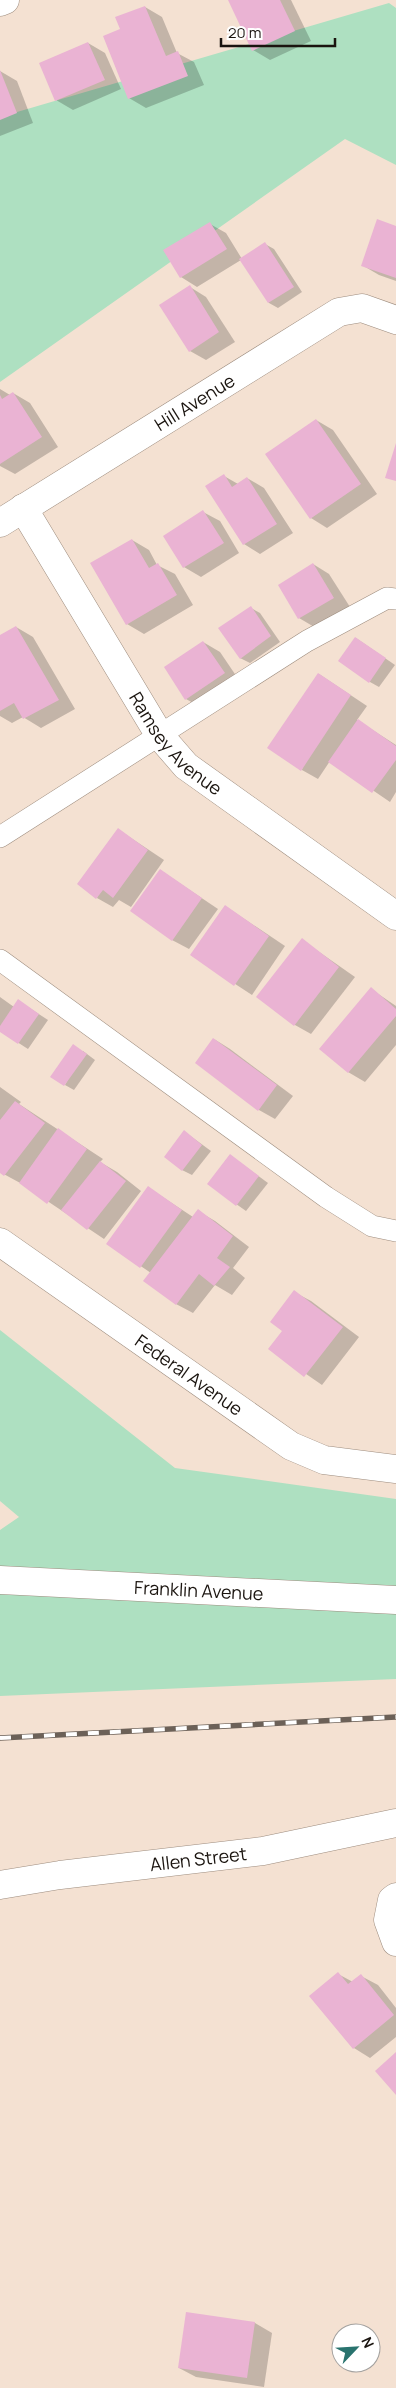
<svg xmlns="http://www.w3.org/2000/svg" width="396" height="2388" font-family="Manrope,sans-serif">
<rect width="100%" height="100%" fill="#f4e1d2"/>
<!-- green -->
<g fill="#aee0c1">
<path d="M389 3 396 8V165L345 139 0 382V117Z"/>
<path d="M0 1330 175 1468 396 1499V1679L0 1696V1530L19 1517 0 1501Z"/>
</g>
<!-- shadow -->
<g fill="#0003">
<path d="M229 0H291L311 41 270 60 253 50Z"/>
<path d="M145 7 162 17 177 53 194 62 204 85 146 108 129 98 121 30Z"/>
<path d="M88 43 105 53 121 89 73 110 56 100 41 64Z"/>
<path d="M0 71 17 81 33 123 0 136Z"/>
<path d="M210 224 226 233 242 259 265 244 274 249 302 292 278 308 269 303 241 260 197 287 181 277Z"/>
<path d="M396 227V281L379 275 362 265Z"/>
<path d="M190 287 206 297 235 342 206 360 190 351Z"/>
<path d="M0 389 10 395 13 393 30 403 58 447 15 474 0 466Z"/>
<path d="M316 420 333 430 377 494 327 528 311 518Z"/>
<path d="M224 476 238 484 247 478 264 488 293 533 260 554 244 544Z"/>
<path d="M203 512 220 521 239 553 201 577 184 567Z"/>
<path d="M132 540 149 550 157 565 175 574 193 605 144 634 127 624Z"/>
<path d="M313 564 329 574 350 607 316 628 299 618Z"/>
<path d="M251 608 260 613 280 642 250 663 240 658Z"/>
<path d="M16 627 33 637 75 709 41 728 23 717 12 723 0 716V637Z"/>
<path d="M356 638 395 665 379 687 370 682Z"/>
<path d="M203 642 220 652 241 683 202 708 186 699Z"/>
<path d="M319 674 367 706 357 720 396 745V792L390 802 330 761 318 779 302 770Z"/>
<path d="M119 830 164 860 131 907 119 900 113 907 97 898Z"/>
<path d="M160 870 218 909 189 949 172 940Z"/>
<path d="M225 906 285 946 252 995 191 955Z"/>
<path d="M302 940 355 977 311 1034 295 1025Z"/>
<path d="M371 989 396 1006V1045L365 1082 348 1072Z"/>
<path d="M0 997 14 1007H28L48 1020 28 1049 0 1031Z"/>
<path d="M214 1039 230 1049 293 1096 275 1119 259 1110Z"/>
<path d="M83 1051 95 1060 74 1090 65 1085Z"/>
<path d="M0 1087 21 1102 19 1104 103 1159 100 1162 117 1172 141 1191 104 1239 22 1184 0 1172Z"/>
<path d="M185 1132 211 1151 192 1175 182 1170Z"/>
<path d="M230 1155 268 1183 246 1211 208 1184Z"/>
<path d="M149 1188 193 1217 198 1211 215 1221 249 1247 233 1268 245 1278 232 1295 215 1285 193 1313 176 1304 151 1273 108 1244Z"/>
<path d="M294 1292 311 1301 359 1337 322 1385 270 1349 284 1331Z"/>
<path d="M338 1974 353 1982 361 1976 378 1985 396 2008V2037L370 2058 354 2048Z"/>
<path d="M187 2314 255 2323 272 2333 264 2387 196 2377 179 2368Z"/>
</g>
<!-- building -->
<g fill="#eab3d3">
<path d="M228 0H280L295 31 252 51Z"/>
<path d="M145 6 166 56 178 51 188 76 128 99 103 36 120 29 115 17Z"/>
<path d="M88 42 105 80 55 101 39 63Z"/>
<path d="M0 70 17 113 0 120Z"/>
<path d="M377 219 396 226V278L361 266Z"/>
<path d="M210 222 227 249 180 278 163 250Z"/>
<path d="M265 242 294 287 268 303 239 259Z"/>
<path d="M190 285 219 332 189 352 159 305Z"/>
<path d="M13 392 42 437 0 464V395L2 399Z"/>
<path d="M316 419 361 484 310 519 265 454Z"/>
<path d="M396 443V481L385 478Z"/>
<path d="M224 474 232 487 247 477 277 524 243 545 205 486Z"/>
<path d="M203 510 224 543 183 568 163 536Z"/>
<path d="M132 539 149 568 158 563 177 595 126 625 90 563Z"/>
<path d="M313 563 334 598 298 619 278 585Z"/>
<path d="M251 606 271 636 240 659 218 628Z"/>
<path d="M16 626 59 700 23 719 14 703 0 711V635Z"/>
<path d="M355 637 386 658 369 683 338 661Z"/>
<path d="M203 641 225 673 185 700 164 667Z"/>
<path d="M318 673 351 695 301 771 267 748Z"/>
<path d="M358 719 396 746V760L372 793 328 762Z"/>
<path d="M118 828 148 850 113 898 103 890 96 899 77 884Z"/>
<path d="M160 869 202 898 172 941 130 911Z"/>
<path d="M225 905 269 936 234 986 190 955Z"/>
<path d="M302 938 339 967 294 1026 256 997Z"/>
<path d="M371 987 396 1009V1016L348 1073 319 1049Z"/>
<path d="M18 999 39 1014 18 1044 0 1032V1026Z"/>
<path d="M213 1038 277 1085 258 1111 195 1063Z"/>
<path d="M73 1044 87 1054 64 1086 50 1077Z"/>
<path d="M15 1101 45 1123 4 1176 0 1173V1120Z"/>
<path d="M58 1128 87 1149 47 1204 19 1183Z"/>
<path d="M184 1130 202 1145 182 1171 164 1157Z"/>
<path d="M230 1154 259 1176 236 1206 207 1184Z"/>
<path d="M100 1161 126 1181 87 1230 61 1210Z"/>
<path d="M148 1186 182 1210 140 1268 106 1244Z"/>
<path d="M198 1209 233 1236 217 1258 230 1267 214 1286 199 1274 176 1305 143 1281Z"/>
<path d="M294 1290 343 1327 304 1377 268 1349 282 1331 270 1322Z"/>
<path d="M338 1972 348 1984 361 1974 394 2015 353 2049 309 1996Z"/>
<path d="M396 2052V2095L375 2071Z"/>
<path d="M186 2312 255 2322 247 2378 178 2368Z"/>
</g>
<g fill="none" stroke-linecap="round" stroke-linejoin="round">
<defs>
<g id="lane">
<path d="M0 837 307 641 387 598 396 599"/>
<path d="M0 960 326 1197 372 1226 396 1231"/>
</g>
<g id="street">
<path d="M0 2 5 0"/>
<path id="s1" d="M23 508 160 736 186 766 396 916"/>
<path id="s2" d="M0 523 339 312 362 308 396 320"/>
<path id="s3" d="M0 1242 291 1446 324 1460 396 1469"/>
<path id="s4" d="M0 1580 396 1600"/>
<path id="s5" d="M0 1885 60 1875 263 1851 396 1823"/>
<path d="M396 1897 392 1900 388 1920 396 1942"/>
</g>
</defs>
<!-- lane casing -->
<use href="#lane" stroke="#9d8c7e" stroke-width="22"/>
<!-- street casing -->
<use href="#street" stroke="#9d8c7e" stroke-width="29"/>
<!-- lane -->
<use href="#lane" stroke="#fff" stroke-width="21"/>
<!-- street -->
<use href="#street" stroke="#fff" stroke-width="28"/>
<defs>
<path id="rail" d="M0 1738 396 1717"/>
</defs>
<!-- rail casing -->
<use href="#rail" stroke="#6c6158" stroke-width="5.5"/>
<!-- rail -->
<use href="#rail" stroke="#fff" stroke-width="4" stroke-dasharray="11" stroke-linecap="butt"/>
</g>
<g text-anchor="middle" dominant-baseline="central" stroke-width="4" stroke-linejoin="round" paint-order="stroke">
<!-- street labels -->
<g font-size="18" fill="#1a140f" stroke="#fff">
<text stroke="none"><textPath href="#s2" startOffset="229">Hill Avenue</textPath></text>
<text stroke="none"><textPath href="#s1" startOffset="282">Ramsey Avenue</textPath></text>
<text stroke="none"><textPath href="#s3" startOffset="231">Federal Avenue</textPath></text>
<text stroke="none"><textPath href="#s4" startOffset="199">Franklin Avenue</textPath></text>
<text stroke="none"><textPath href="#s5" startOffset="200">Allen Street</textPath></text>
</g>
</g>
<!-- north arrow -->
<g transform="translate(356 2348) rotate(65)"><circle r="24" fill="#ffffff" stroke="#a3a19f"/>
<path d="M0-4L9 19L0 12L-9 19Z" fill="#29736e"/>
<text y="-8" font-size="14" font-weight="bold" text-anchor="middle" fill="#1a140f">N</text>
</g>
<!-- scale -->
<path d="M221 38v8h114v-8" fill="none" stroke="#1a140f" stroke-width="2.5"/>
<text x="228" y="38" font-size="15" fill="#1a140f" stroke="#ffffff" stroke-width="4" paint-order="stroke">20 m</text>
</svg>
